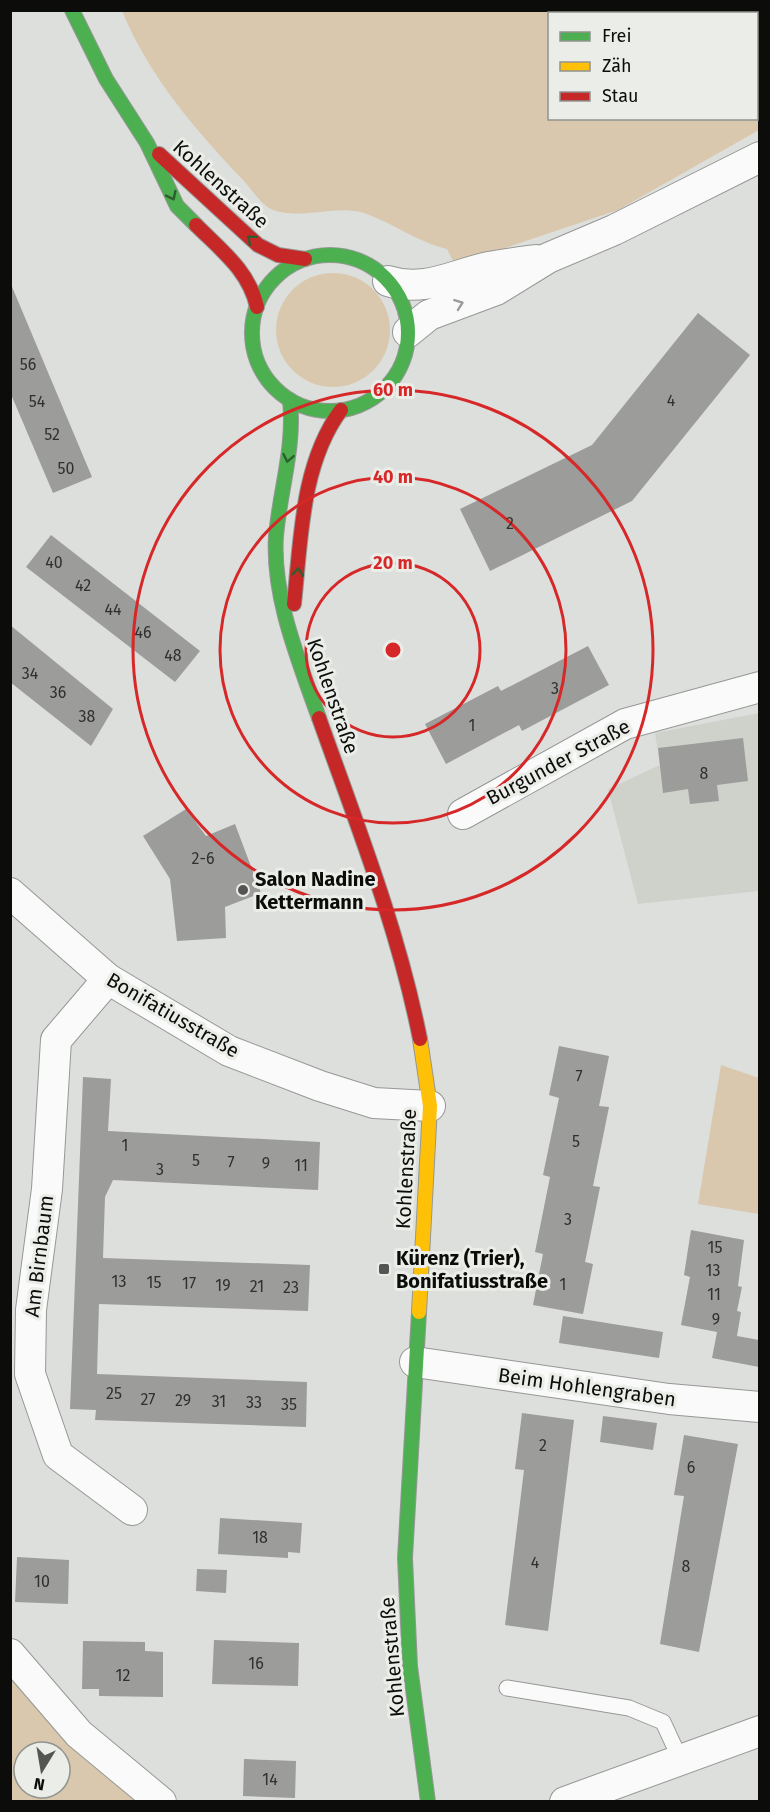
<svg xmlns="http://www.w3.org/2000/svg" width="770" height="1812" font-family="'Fira Sans',sans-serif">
<rect width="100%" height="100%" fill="#dddfdc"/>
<!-- built -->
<g fill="#ced2cb">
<path d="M632 11H718L712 14H633Z"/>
<path d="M759 713V891L638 904 608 789 660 765 655 733Z"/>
</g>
<!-- green -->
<g fill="#d9c8ad" fill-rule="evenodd">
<path d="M122 11H632L633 13 550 14V118H756V14L706 13 705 11H759V130L618 210 455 265 447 249C417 242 393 223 364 213 338 204 301 220 273 210 262 206 252 190 244 181 195 130 149 76 122 11Z"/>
<circle cx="333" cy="330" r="57"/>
<path d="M721 1065 759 1078V1214L698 1204Z"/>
<path d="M10 1675 145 1801H11ZM24 1752H60V1788H24Z"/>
</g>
<!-- building -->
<g fill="#9c9c9a">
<path d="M10 282 92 477 53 493 10 392Z"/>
<path d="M698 313 750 355 632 501 490 571 460 509 592 445Z"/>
<path d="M51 535 200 651 175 682 26 567Z"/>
<path d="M10 625 113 709 91 746 10 682Z"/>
<path d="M588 646 609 685 522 731 519 725 446 764 425 724 498 686 501 691Z"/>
<path d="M743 738 748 781 717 785 719 801 690 804 688 789 663 793 658 748Z"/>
<path d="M186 809 206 836 235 824 261 893 225 907 226 938 177 941 170 879 143 836Z"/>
<path d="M559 1046 609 1056 599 1106 609 1107 593 1186 600 1187 585 1262 593 1264 583 1314 533 1305 543 1254 535 1252 550 1177 543 1175 559 1098 549 1095Z"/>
<path d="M83 1077 111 1079 108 1131 320 1142 318 1190 113 1180 105 1197 103 1258 310 1265 308 1311 99 1304 97 1374 307 1382 306 1427 95 1420 96 1410 70 1409Z"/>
<path d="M691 1230 744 1240 738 1286 742 1287 737 1311 741 1312 737 1336 759 1340V1367L712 1358 717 1332 681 1325 690 1277 684 1275Z"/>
<path d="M563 1316 663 1332 659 1358 559 1343Z"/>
<path d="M522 1413 574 1420 548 1631 505 1625 524 1470 515 1469Z"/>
<path d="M603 1416 657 1423 653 1450 600 1442Z"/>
<path d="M684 1435 738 1444 699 1652 660 1644 684 1496 674 1495Z"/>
<path d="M220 1518 302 1523 300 1553 288 1552V1558L218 1554Z"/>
<path d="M17 1557 69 1560 68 1604 15 1602Z"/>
<path d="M197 1569 227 1570 226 1593 196 1591Z"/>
<path d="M214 1640 299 1643 298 1686 212 1684Z"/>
<path d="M83 1641 145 1642V1651L163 1652V1697L99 1696V1689H82Z"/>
<path d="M244 1759 296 1761 295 1798 243 1796Z"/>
</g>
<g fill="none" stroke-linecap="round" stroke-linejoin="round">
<defs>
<g id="lane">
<path d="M748 14 754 10"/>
<path d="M507 1688 629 1708 663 1722 681 1761"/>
</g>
<g id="street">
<path d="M388 281C424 293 455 274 489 267 505 264 521 262 536 260"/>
<path d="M408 332 429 315 496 290 548 258 614 230 760 157"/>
<path d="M463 814 625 724 760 687"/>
<path d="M10 893 108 979 229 1051 320 1086 374 1103 430 1106"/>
<path d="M108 979 56 1040 47 1189 31 1310 30 1374 58 1455 132 1510"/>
<path d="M415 1362 669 1399 760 1407"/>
<path d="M10 1654 79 1734 161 1802"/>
<path d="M565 1802 760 1731"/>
</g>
<g id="fast">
<path d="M72 10 106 79 147 143 177 206 196 225"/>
<circle cx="330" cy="333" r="78"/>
<path d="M290 400C295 447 280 490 276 536 272 597 299 661 319 718"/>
<path d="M419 1312 405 1558 410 1666 428 1802"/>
</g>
<path id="slow" d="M419 1312 430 1106 420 1039"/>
<g id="jam">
<path d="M159 154 258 245 278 255 305 259"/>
<path d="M196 225C222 251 249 271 257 307"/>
<path d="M294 604C301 540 301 464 341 410"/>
<path d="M319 718C357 825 398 928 420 1039"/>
</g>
</defs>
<!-- lane casing -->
<use href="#lane" stroke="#969895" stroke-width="17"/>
<!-- street casing -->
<use href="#street" stroke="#969895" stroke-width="32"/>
<!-- fast casing -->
<use href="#fast" stroke="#969895" stroke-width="16"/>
<!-- slow casing -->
<use href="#slow" stroke="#969895" stroke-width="16"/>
<!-- jam casing -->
<use href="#jam" stroke="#969895" stroke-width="16"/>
<!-- lane -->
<use href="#lane" stroke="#fafafa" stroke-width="15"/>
<!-- street -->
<use href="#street" stroke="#fafafa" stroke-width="30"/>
<!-- fast -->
<use href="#fast" stroke="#4caf50" stroke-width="14"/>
<!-- slow -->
<use href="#slow" stroke="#ffc107" stroke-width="14"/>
<!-- jam -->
<use href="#jam" stroke="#c62828" stroke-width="14"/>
</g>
<!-- one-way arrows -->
<defs><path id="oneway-chevron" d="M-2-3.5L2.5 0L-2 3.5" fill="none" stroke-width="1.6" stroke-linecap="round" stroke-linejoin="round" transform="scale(1.5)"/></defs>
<g stroke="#2c5e2e">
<use href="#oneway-chevron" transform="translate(172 196) rotate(64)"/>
<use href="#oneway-chevron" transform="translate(251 239) rotate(-140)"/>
<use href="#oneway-chevron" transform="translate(288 458) rotate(101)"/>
<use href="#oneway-chevron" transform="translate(298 572) rotate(-83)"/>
</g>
<use stroke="#9b9b9a" href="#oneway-chevron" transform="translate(459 304) rotate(-20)"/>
<!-- distance rings -->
<g fill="none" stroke="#d62828" stroke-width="3">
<circle cx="393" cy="650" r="87"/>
<circle cx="393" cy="650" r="173"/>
<circle cx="393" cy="650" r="260"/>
</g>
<!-- markers -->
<g fill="#555654" stroke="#eaede8" stroke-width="2">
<circle cx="243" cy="890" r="6"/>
<rect x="378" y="1263" width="12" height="12" rx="3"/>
</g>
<g text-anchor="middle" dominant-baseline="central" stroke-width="6" stroke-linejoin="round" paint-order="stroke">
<!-- number labels -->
<g font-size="16" fill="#30312f">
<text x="28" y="364">56</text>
<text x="671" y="400">4</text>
<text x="37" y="401">54</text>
<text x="52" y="434">52</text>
<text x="66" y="468">50</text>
<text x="510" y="523">2</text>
<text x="54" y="562">40</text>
<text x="83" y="585">42</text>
<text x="113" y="609">44</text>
<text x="143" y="632">46</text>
<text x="173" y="655">48</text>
<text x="30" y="673">34</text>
<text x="555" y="688">3</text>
<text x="58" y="692">36</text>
<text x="87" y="716">38</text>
<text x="472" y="725">1</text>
<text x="704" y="773">8</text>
<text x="203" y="858">2-6</text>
<text x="579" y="1076">7</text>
<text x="576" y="1141">5</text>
<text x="125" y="1145">1</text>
<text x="196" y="1160">5</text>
<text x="231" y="1162">7</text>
<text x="266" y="1163">9</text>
<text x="301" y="1165">11</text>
<text x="160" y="1169">3</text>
<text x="568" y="1219">3</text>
<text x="715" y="1247">15</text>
<text x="713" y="1270">13</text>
<text x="119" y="1281">13</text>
<text x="154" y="1282">15</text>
<text x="189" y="1283">17</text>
<text x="563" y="1284">1</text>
<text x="223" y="1285">19</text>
<text x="257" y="1286">21</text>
<text x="291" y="1287">23</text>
<text x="714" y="1294">11</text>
<text x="716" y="1319">9</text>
<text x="114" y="1393">25</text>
<text x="148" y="1399">27</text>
<text x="183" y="1400">29</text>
<text x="219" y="1401">31</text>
<text x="254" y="1402">33</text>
<text x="289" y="1404">35</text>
<text x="543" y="1445">2</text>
<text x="691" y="1467">6</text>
<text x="260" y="1537">18</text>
<text x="535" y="1562">4</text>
<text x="686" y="1566">8</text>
<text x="42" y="1581">10</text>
<text x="256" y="1663">16</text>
<text x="123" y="1675">12</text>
<text x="270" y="1779">14</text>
</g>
<!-- street labels -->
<g font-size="20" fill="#0c0d0b" stroke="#eaede8">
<text transform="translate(221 184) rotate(42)">Kohlenstraße</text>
<text transform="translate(333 696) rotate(71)">Kohlenstraße</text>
<text transform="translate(558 762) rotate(-28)">Burgunder Straße</text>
<text transform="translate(173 1015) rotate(30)">Bonifatiusstraße</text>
<text transform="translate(406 1169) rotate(-87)">Kohlenstraße</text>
<text transform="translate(39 1256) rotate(-83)">Am Birnbaum</text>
<text transform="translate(587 1387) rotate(8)">Beim Hohlengraben</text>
<text transform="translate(392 1657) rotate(-95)">Kohlenstraße</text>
</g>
<!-- poi labels -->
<g font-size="20" font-weight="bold" fill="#0c0d0b" stroke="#eaede8" text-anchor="start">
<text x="255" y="879">Salon Nadine<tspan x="255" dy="23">Kettermann</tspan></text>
<text x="396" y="1258">Kürenz (Trier),<tspan x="396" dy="23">Bonifatiusstraße</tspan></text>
</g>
</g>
<circle cx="393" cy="650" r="9" fill="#d62828" stroke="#eaede8" stroke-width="3"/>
<g font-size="18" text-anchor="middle" font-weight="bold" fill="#d62828" stroke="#eaede8" stroke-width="6" stroke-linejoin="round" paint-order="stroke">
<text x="393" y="396">60 m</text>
<text x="393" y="483">40 m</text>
<text x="393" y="569">20 m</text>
</g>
<!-- border -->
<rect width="770" height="1812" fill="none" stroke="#0c0d0b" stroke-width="24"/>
<!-- legend -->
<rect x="548" y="12" width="210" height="108" fill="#eaede8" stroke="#919390" stroke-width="1.5"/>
<rect x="560" y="32" width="30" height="9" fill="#4caf50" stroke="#919390" stroke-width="1.5"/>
<text x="602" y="42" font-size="18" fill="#0c0d0b">Frei</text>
<rect x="560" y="62" width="30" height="9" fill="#ffc107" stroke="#919390" stroke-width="1.5"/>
<text x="602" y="72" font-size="18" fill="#0c0d0b">Zäh</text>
<rect x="560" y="92" width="30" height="9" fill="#c62828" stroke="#919390" stroke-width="1.5"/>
<text x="602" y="102" font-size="18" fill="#0c0d0b">Stau</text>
<!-- north arrow -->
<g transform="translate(42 1770) rotate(191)"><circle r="28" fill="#eaede8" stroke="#919390" stroke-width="1.5"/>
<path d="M0-4.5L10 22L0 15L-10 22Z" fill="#555654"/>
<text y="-9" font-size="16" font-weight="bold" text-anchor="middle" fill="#0c0d0b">N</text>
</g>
</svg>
